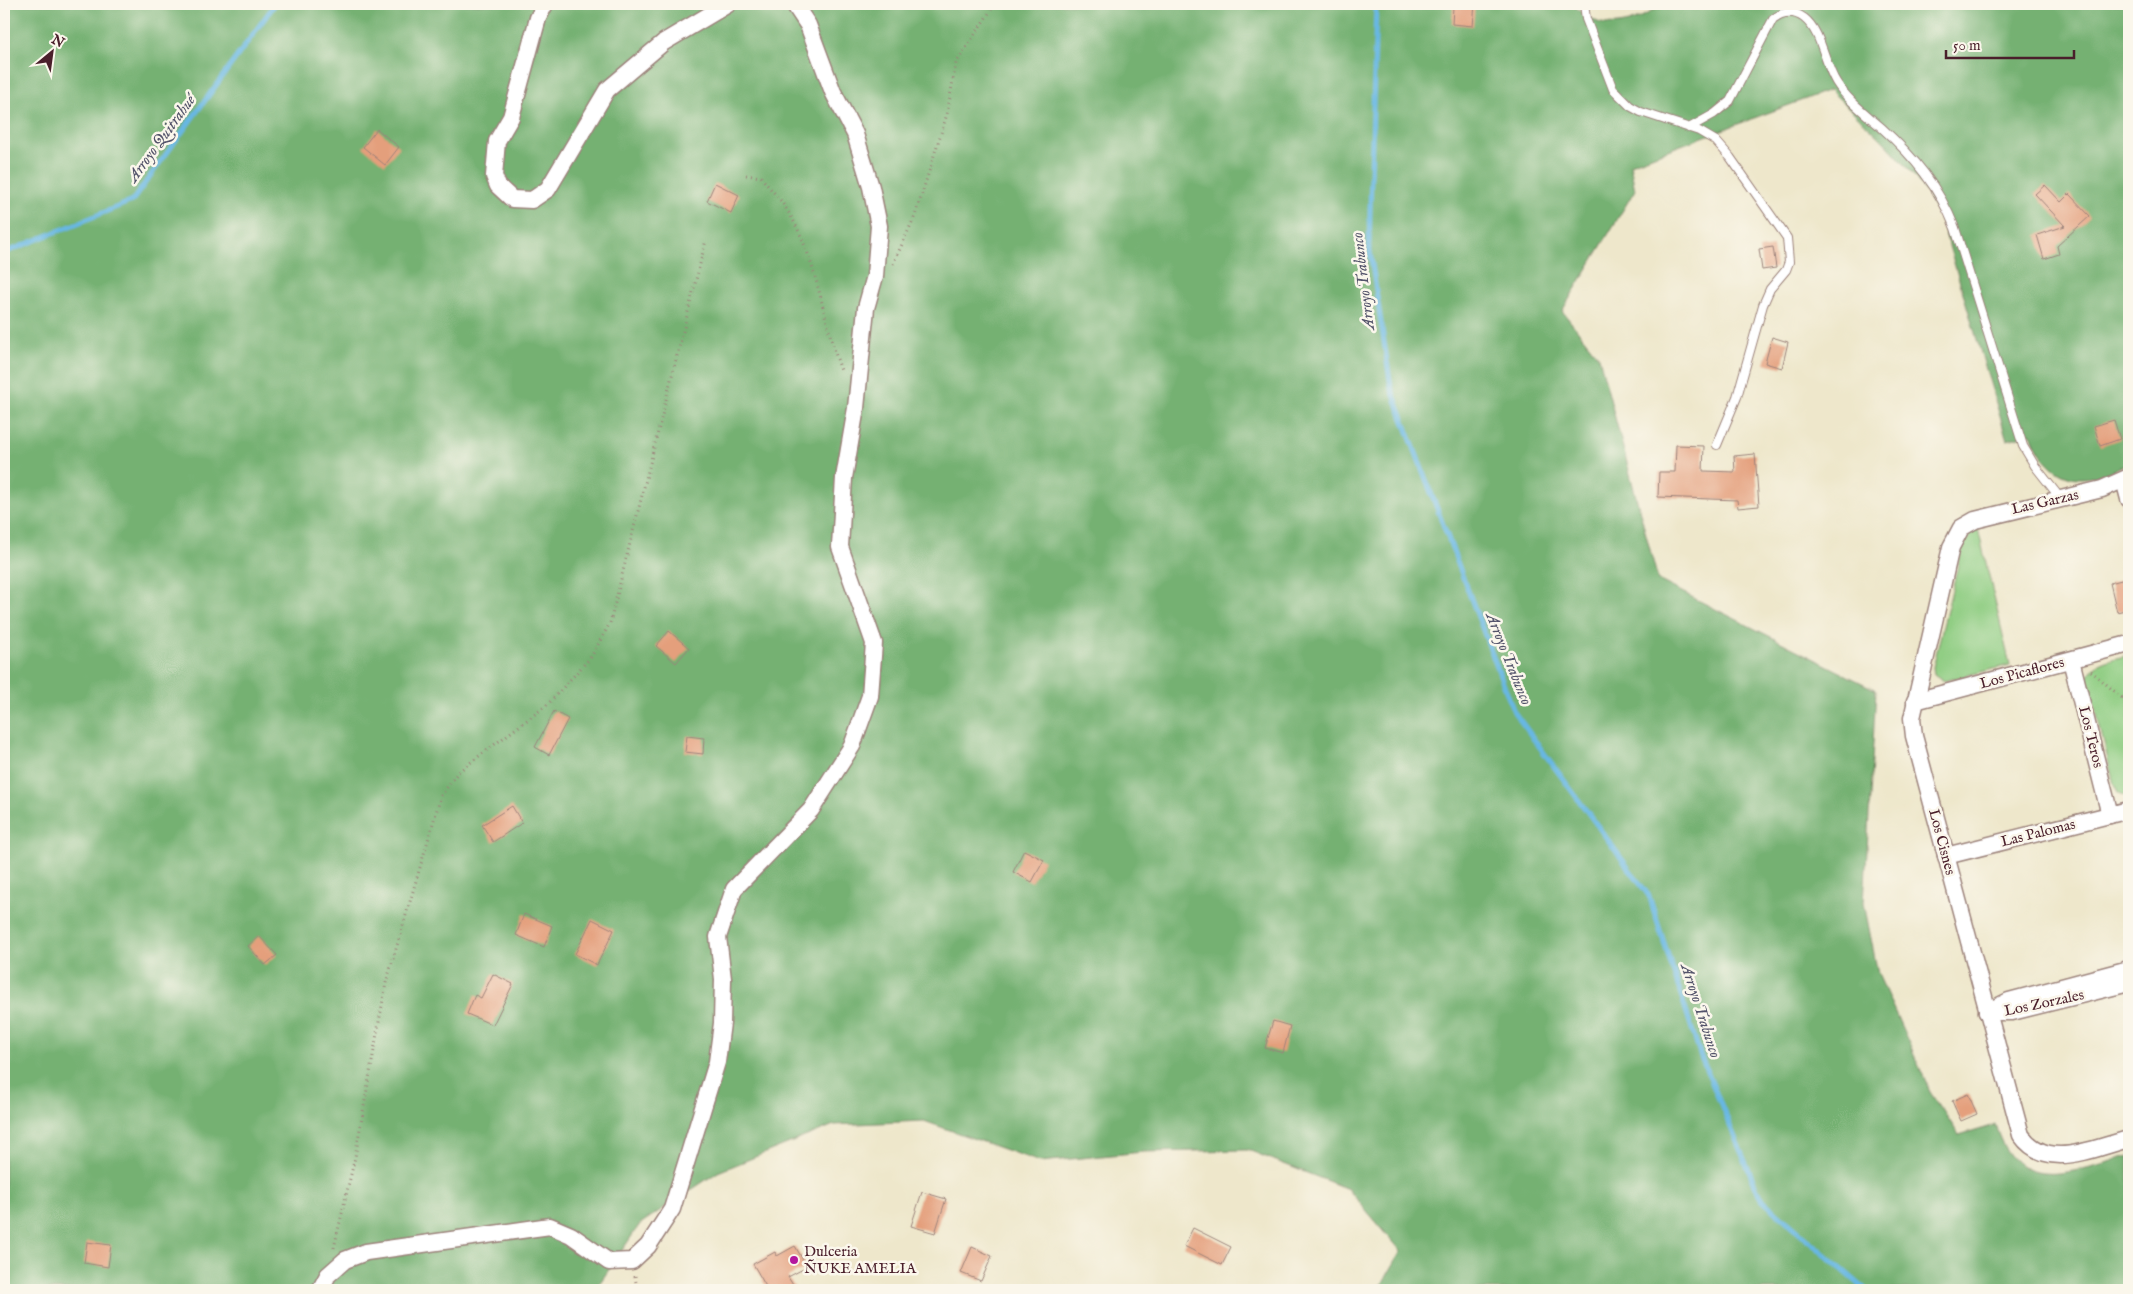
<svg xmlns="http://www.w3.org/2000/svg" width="2133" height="1294" font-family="'IM FELL English',serif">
<rect width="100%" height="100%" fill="#fbf7ec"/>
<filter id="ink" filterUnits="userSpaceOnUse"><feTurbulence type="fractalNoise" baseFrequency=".02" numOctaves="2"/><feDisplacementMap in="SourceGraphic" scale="10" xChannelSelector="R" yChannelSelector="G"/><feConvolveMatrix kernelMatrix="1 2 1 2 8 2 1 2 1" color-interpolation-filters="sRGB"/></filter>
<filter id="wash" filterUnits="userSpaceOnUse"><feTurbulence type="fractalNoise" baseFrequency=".0096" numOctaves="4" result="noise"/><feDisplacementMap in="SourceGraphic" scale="20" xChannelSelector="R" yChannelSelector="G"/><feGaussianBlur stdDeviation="1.12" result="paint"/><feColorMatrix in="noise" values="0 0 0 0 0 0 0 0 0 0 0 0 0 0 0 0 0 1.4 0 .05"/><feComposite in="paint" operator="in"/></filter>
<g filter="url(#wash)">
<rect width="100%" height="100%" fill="#eee7cb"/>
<!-- green -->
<g fill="#91ce84" stroke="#6e7658">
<path d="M1978 529 2010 665 1944 681 1934 674 1933 667 1962 549 1970 534Z"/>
<path d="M2129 655V798L2118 792 2114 784 2088 679C2090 661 2115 659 2129 655Z"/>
</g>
<!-- forest -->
<path fill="#74b172" stroke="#5f684e" d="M4 4H1573C1599 35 1632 27 1662 4H2129V462C2085 488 2051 485 2031 434L2007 440 1943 226C1920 169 1873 132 1830 90L1630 164 1635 190 1562 311 1599 357 1658 580 1876 690 1864 903 1878 974 1930 1091 1959 1135 1995 1124C2016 1199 2076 1170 2129 1156V1290H1379L1401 1251 1348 1189 1248 1150 1143 1152 1040 1162 924 1121 834 1125 718 1172 640 1224 595 1290H4Z"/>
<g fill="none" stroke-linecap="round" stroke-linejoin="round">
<!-- stream -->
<g stroke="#68b7e3" stroke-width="5">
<path d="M1376 4 1369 245 1391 387 1514 712 1649 896 1701 1057 1761 1199 1866 1290"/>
<path d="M4 253 132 201 275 4"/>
</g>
</g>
<g id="blocks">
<!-- building -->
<g fill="#e49f7b">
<path d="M1462 4H1475L1473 26 1452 24 1453 7H1461Z"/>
<path d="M377 129 399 147 385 165 363 147Z"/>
<path d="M715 183 739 195 731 213 707 201Z"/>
<path d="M2045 185 2061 202 2069 194 2090 216 2057 246 2059 254 2044 259 2037 235 2065 226 2035 194Z"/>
<path d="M1773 247 1776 268 1762 270 1759 249Z"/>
<path d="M1772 337 1788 342 1782 368 1765 363Z"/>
<path d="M2114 420 2120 439 2100 446 2094 426Z"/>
<path d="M1676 445 1704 446 1703 471 1735 472 1734 456 1755 454 1759 506 1738 508 1737 500 1658 497 1659 472H1675Z"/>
<path d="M2129 578V609L2117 612 2110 583Z"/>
<path d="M669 631 689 648 676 663 656 646Z"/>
<path d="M554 711 568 719 549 755 535 747Z"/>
<path d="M687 736 704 738 703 754 685 752Z"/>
<path d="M512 806 522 823 493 842 482 825Z"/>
<path d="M1024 850 1044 860 1032 882 1013 872Z"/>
<path d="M524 914 552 926 544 947 516 935Z"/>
<path d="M592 919 614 930 597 965 575 954Z"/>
<path d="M259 936 277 955 265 965 248 946Z"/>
<path d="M493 974 513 984 493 1025 467 1014 475 995 481 998Z"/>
<path d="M1273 1021 1290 1026 1283 1053 1265 1048Z"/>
<path d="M1968 1094 1977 1114 1961 1121 1952 1101Z"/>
<path d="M922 1192 946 1199 935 1233 911 1226Z"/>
<path d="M1193 1228 1231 1247 1222 1265 1184 1246Z"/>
<path d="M87 1242 111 1245 108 1267 84 1263Z"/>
<path d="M795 1246 807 1267 788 1277 796 1290H768L753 1264 775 1252 777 1256Z"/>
<path d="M972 1247 992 1256 981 1281 961 1273Z"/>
</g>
</g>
</g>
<g filter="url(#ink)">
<use href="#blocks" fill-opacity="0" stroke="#9c837b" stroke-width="1"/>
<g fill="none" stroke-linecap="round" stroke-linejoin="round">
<defs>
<g id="service">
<path d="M1584 4 1586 19 1613 89 1630 106 1641 112 1699 131 1716 141 1730 157 1787 238 1789 262 1786 270 1770 289 1763 305 1737 397 1717 445"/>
<path d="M1689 128 1714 114 1730 101 1773 19C1783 11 1793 10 1804 18 1822 32 1824 63 1836 82 1847 100 1866 114 1882 128 1914 157 1939 187 1955 228L2023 446 2035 466 2061 499"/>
</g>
<g id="minor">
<path d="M545 4 538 18 511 117 497 141 494 176 498 186 512 199 532 200 548 189 607 90 664 42 728 4"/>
<path d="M2129 477 2102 489 1975 520 1961 528 1951 547 1912 718 1914 736 2021 1135C2047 1172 2092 1148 2129 1139"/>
<path d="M2124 480 2129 499"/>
<path d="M2071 660 2110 815"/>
<path d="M1915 701 2129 644"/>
<path d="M1946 856 2129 810"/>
<path d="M1987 1012 2009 1001 2129 969"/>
<path d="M1987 1012H2012L2129 983"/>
<path d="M320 1290 328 1275 345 1260 366 1252 550 1226 571 1235 609 1262 632 1261 648 1246 672 1209 717 1062 722 1023 723 979 718 937 734 889 811 810 852 746 870 696 874 643 840 547 844 478 856 408 866 308 875 276 879 226 871 187 855 134 833 92 808 25 794 4"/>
</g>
</defs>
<!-- service casing -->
<use href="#service" stroke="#9c837b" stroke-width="10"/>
<!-- minor casing -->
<use href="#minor" stroke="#9c837b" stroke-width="19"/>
<!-- path -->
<g stroke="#9c837b" stroke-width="3" stroke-dasharray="1 4" stroke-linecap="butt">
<path d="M746 175 761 177C769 188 780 198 787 210 818 258 822 320 842 373"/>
<path d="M893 264 915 216 947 114 956 63 995 4"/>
<path d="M2091 671 2129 704"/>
<path d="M2122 698 2129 693"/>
<path d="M334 1248 355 1157 386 983 441 796 458 772 547 705 591 657 610 623 706 240"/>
<path d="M635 1276 637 1290"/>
</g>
<!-- service -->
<use href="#service" stroke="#fff" stroke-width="8"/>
<!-- minor -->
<use href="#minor" stroke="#fff" stroke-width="16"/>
</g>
</g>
<!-- markers -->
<circle fill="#b5179e" stroke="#fbf7ec" stroke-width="2" cx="794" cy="1260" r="5"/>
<g text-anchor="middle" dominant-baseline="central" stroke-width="5" stroke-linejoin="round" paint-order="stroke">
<!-- street labels -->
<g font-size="15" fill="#4a1f2b" stroke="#fbf7ec">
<text transform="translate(2045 502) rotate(-13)">Las Garzas</text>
<text transform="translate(2022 673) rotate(-15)">Los Picaflores</text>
<text transform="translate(2091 737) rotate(76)">Los Teros</text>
<text transform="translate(2038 833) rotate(-14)">Las Palomas</text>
<text transform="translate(1942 842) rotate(75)">Los Cisnes</text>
<text transform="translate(2044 1003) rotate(-12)">Los Zorzales</text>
</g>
<!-- poi labels -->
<g font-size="15" fill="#4a1f2b" stroke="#fbf7ec" text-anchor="start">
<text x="804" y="1251">Dulceria<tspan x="804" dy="17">ÑUKE AMELIA</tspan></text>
</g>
<!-- water labels -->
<g font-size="16" font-style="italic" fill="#54546b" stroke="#fbf7ec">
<text transform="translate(162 139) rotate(-54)">Arroyo Quitrahué</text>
<text transform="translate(1364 281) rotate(-97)">Arroyo Trabunco</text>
<text transform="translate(1508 659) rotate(68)">Arroyo Trabunco</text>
<text transform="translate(1700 1011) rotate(72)">Arroyo Trabunco</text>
</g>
</g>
<!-- margin -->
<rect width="2133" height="1294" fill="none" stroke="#fbf7ec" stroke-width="20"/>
<!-- north arrow -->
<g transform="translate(52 52) rotate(29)" stroke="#fbf7ec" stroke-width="4" paint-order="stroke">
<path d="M0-4L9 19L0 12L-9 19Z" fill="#4a1f2b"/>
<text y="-8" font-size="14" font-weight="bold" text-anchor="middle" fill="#4a1f2b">N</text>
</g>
<!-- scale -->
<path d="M1946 50v8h128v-8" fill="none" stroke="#4a1f2b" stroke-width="2.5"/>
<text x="1953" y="50" font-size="15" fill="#4a1f2b" stroke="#fbf7ec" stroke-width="4" paint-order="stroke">50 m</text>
</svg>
